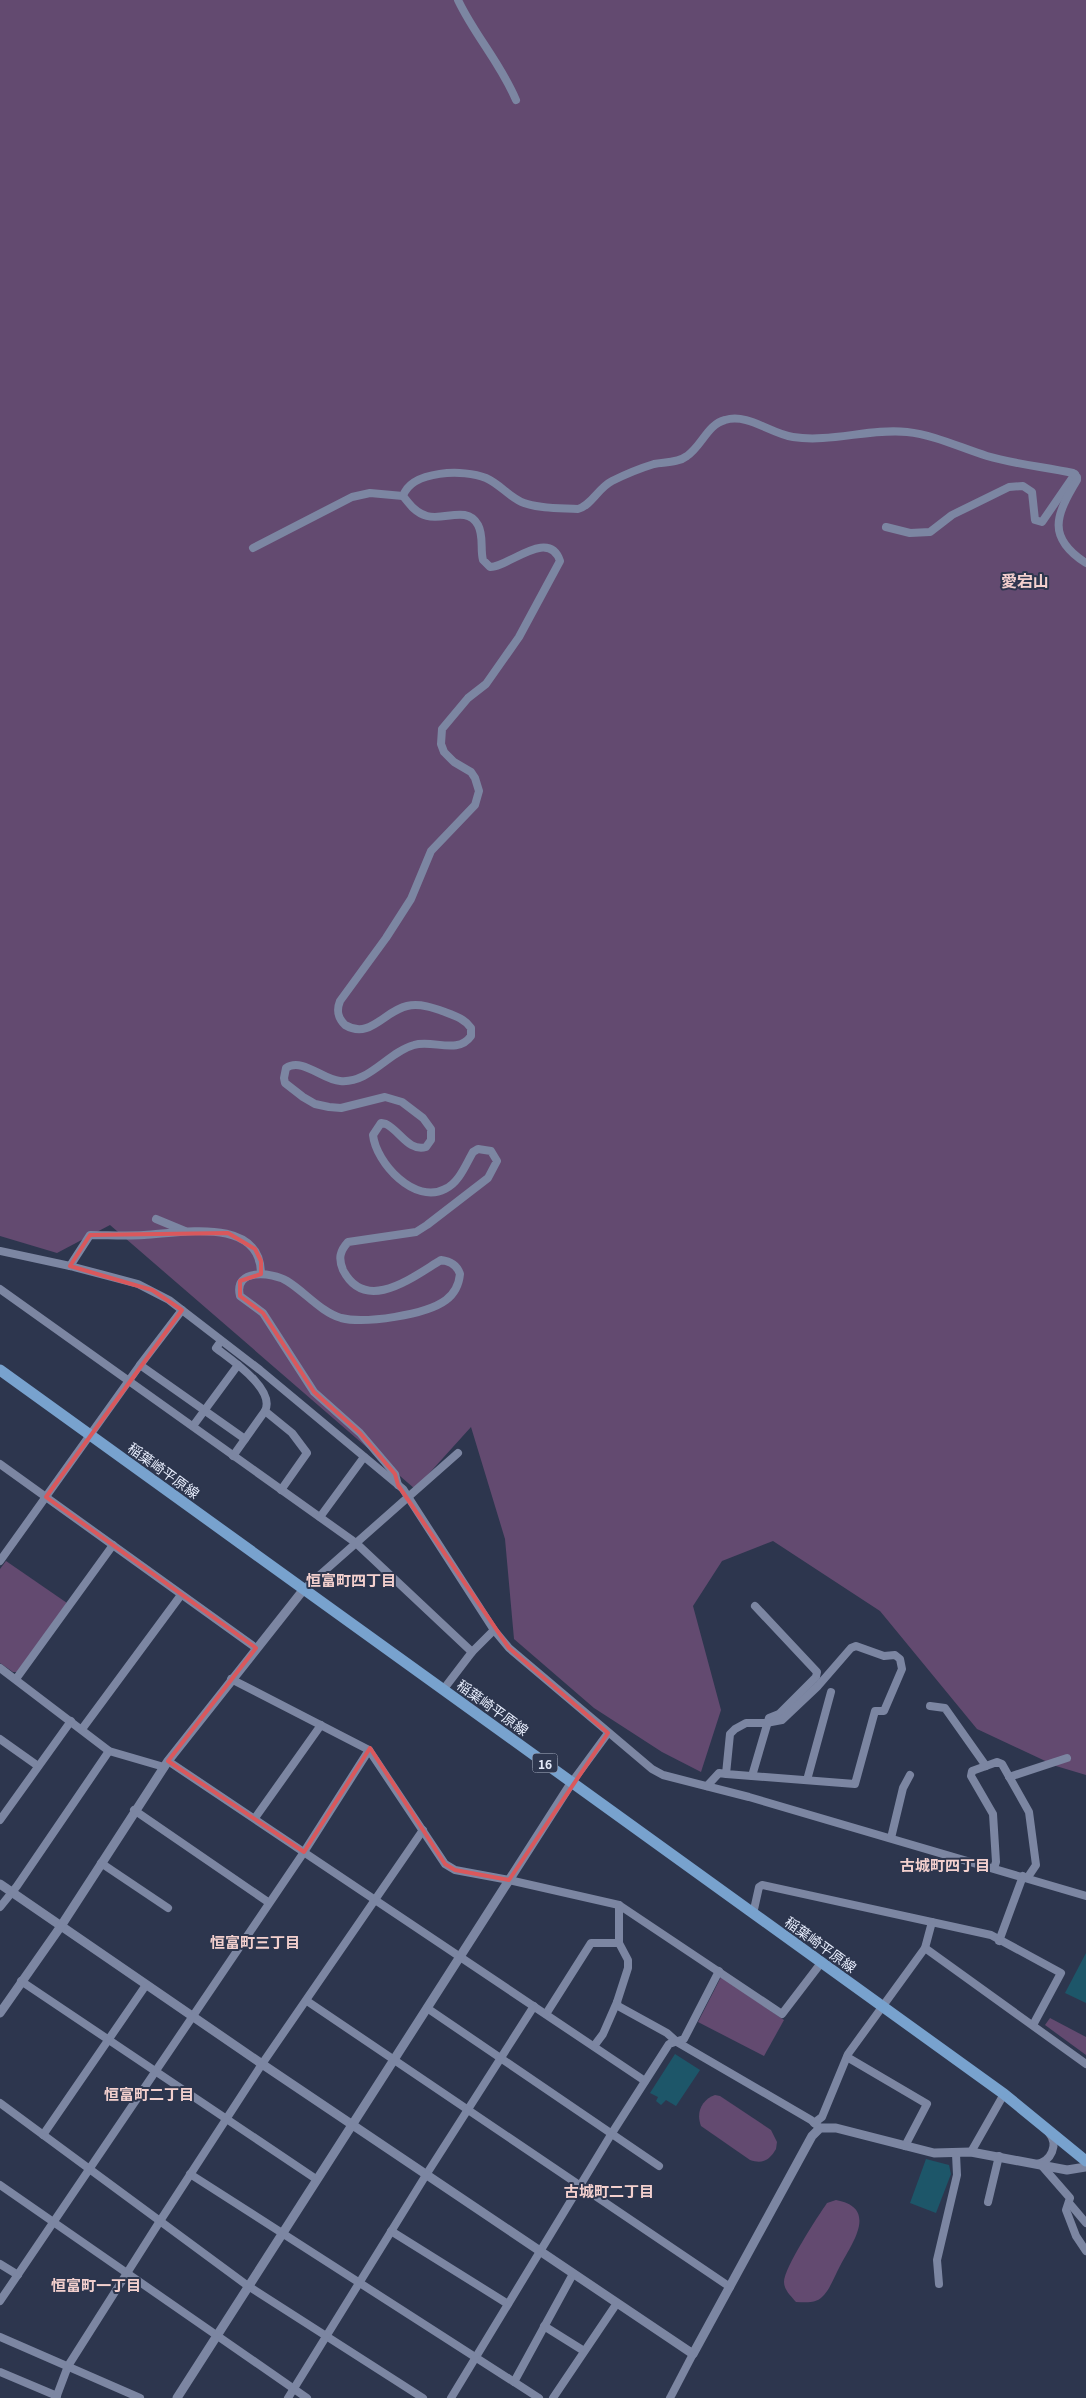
<svg xmlns="http://www.w3.org/2000/svg" width="1086" height="2398" font-family="Georgia,'Noto Sans JP',serif">
<rect width="100%" height="100%" fill="#2d364e"/>
<!-- green -->
<g fill="#634a70">
<path d="M0 0H1086V1775L1056 1766 977 1729 880 1611 773 1541 722 1561 693 1606 721 1710 701 1772 662 1752 594 1708 514 1639 505 1539 471 1427 415 1489 110 1225 57 1253 0 1236Z"/>
<path d="M6 1561 67 1603 17 1672H13L0 1663V1569Z"/>
<path d="M721 1977 784 2020 764 2056 698 2022Z"/>
<path d="M1050 2018 1086 2037V2055L1045 2025Z"/>
<path d="M715 2095 720 2096 771 2130 777 2142 776 2149C769 2161 762 2164 750 2160L701 2126C696 2113 701 2100 715 2095Z"/>
<path d="M836 2200C879 2208 852 2243 840 2266 835 2275 830 2290 822 2297 815 2304 805 2302 796 2302 791 2296 784 2290 784 2282 784 2268 818 2216 827 2203Z"/>
</g>
<!-- water -->
<g fill="#1d5669">
<path d="M1086 1953V2003L1065 1993Z"/>
<path d="M675 2054 700 2070 676 2106 666 2100 661 2105 656 2101 658 2097 650 2093Z"/>
<path d="M926 2159 949 2165 951 2174 936 2213 910 2203Z"/>
</g>
<g fill="none" stroke-linecap="round" stroke-linejoin="round">
<!-- minor -->
<g stroke="#7c86a2" stroke-width="8">
<path d="M458 0C475 36 500 62 516 100"/>
<path d="M886 527 910 533 930 532 952 515 1009 487 1023 486 1032 492 1035 520 1042 522 1075 474"/>
<path d="M253 548 352 497 370 493 403 496"/>
<path d="M156 1219 185 1231"/>
<path d="M0 1251 70 1266 138 1284 169 1300 260 1370 403 1489 494 1630 509 1648 652 1769 663 1775 749 1797 1086 1896"/>
<path d="M70 1266 90 1235C108 1235 126 1236 144 1235 181 1233 261 1216 261 1274"/>
<path d="M0 1289 356 1543 472 1652"/>
<path d="M221 1341 216 1348C230 1359 276 1389 265 1411"/>
<path d="M140 1365 245 1439"/>
<path d="M193 1426 238 1365"/>
<path d="M233 1456 265 1411 292 1433 307 1453 281 1490"/>
<path d="M0 1464 256 1648"/>
<path d="M398 1485 395 1474 360 1433 314 1392 263 1313 240 1296C233 1268 272 1272 287 1281 305 1292 321 1312 341 1318 365 1324 426 1315 446 1300 454 1294 459 1284 460 1274 457 1265 450 1261 441 1260 414 1276 366 1315 343 1270 338 1258 340 1251 348 1242L416 1232 427 1225 488 1178 497 1161 491 1151 478 1149 473 1152C466 1164 459 1183 445 1189 415 1205 376 1163 373 1135L381 1123 386 1124C400 1131 409 1152 426 1147L431 1140V1129L423 1118 402 1102 385 1097 341 1108 329 1107 315 1104 303 1097 285 1083 284 1078 286 1068C302 1057 323 1080 340 1081 369 1084 388 1052 414 1045 432 1039 458 1055 471 1036V1028C465 1019 456 1016 445 1012 434 1008 420 1003 407 1006 384 1011 370 1040 345 1025 338 1018 336 1011 340 1001L386 938 411 899 431 851 475 805 479 791 475 778 471 772 454 762 444 752 441 744 442 729 468 698 486 684 519 637 560 561C549 527 507 568 490 567L483 560C480 549 484 536 478 525 467 505 444 521 427 516 416 513 410 505 403 496 412 470 464 469 486 478 500 484 510 498 524 503 541 509 561 508 578 509 592 505 598 488 612 481 624 475 641 468 654 464 665 462 678 463 687 456 701 447 708 424 725 420 748 413 771 434 793 437 830 443 870 428 907 432 935 435 961 448 987 456 1014 464 1045 467 1073 473L1077 477V480C1056 515 1046 537 1086 563"/>
<path d="M320 1517 364 1457"/>
<path d="M0 1561 140 1365 182 1310"/>
<path d="M304 1589 458 1453"/>
<path d="M0 1668 109 1751 164 1767"/>
<path d="M16 1679 113 1545"/>
<path d="M231 1679 369 1750 445 1864 455 1870 509 1880 619 1905 782 2014 821 1963"/>
<path d="M443 1690 472 1652 494 1630"/>
<path d="M930 1706 945 1708 986 1766"/>
<path d="M82 1729 181 1595"/>
<path d="M0 1739 38 1766"/>
<path d="M168 1761 645 2081"/>
<path d="M752 1776 769 1718 779 1714 816 1677 817 1672 755 1606"/>
<path d="M1009 1777 1067 1758"/>
<path d="M807 1780 831 1692"/>
<path d="M572 1782 608 1733"/>
<path d="M707 1786 719 1773 726 1774 730 1734 735 1729 746 1723H766L782 1720 818 1686 851 1648 856 1646 884 1656 895 1655 900 1659 902 1669 884 1711H875L855 1784 726 1774"/>
<path d="M134 1810 268 1902"/>
<path d="M255 1818 321 1725"/>
<path d="M0 1820 71 1721"/>
<path d="M891 1838 903 1788 910 1775"/>
<path d="M101 1863 168 1908"/>
<path d="M994 1868 996 1862 993 1814 971 1776 972 1771 997 1762 1002 1764 1029 1812 1036 1865 1028 1877"/>
<path d="M619 1905V1943L628 1960V1968L617 2002 618 2006 667 2033 677 2042 811 2120 820 2128"/>
<path d="M0 1907 17 1886 109 1751"/>
<path d="M753 1914 759 1887 762 1885 991 1935 1061 1973 1033 2025"/>
<path d="M999 1941 1023 1876"/>
<path d="M925 1948 1086 2064"/>
<path d="M21 1981 316 2179"/>
<path d="M307 2001 730 2287"/>
<path d="M427 2008 659 2166"/>
<path d="M546 2014 591 1943H619"/>
<path d="M594 2046 603 2034 617 2002"/>
<path d="M847 2057 927 2104 905 2146"/>
<path d="M0 2103 248 2286 423 2398"/>
<path d="M814 2123 822 2117 848 2054 925 1948 932 1922"/>
<path d="M43 2135 146 1985"/>
<path d="M971 2152 1004 2094"/>
<path d="M1037 2164C1051 2161 1059 2145 1049 2133"/>
<path d="M1043 2167 1070 2198 1066 2210 1076 2236 1086 2251"/>
<path d="M190 2174 539 2398"/>
<path d="M0 2185 307 2398"/>
<path d="M988 2202 999 2156"/>
<path d="M1070 2204 1086 2223"/>
<path d="M391 2231 508 2304"/>
<path d="M0 2264 18 2275"/>
<path d="M939 2284 937 2260 957 2175 956 2154"/>
<path d="M0 2301 304 1852 369 1750"/>
<path d="M544 2326 584 2351"/>
<path d="M0 2337 140 2398"/>
<path d="M0 2372 57 2396"/>
<path d="M514 2382 573 2274"/>
<path d="M56 2398 68 2366 160 2221 262 2064 423 1830"/>
<path d="M288 2398 426 2175 534 2006"/>
<path d="M451 2398 612 2133 669 2044 684 2039 719 1971"/>
<path d="M553 2398 617 2303"/>
<path d="M670 2398 693 2354"/>
</g>
<!-- tertiary -->
<g stroke="#7c86a2" stroke-width="9">
<path d="M0 1884 262 2064 693 2354 812 2136 820 2128H836L934 2153 971 2152 1067 2170 1086 2167"/>
<path d="M0 2013 61 1926 168 1761 304 1589"/>
<path d="M177 2398 572 1782"/>
</g>
<!-- primary -->
<path stroke="#78a2ce" stroke-width="11" d="M0 1370 1004 2094 1086 2161"/>
</g>
<!-- marked area -->
<path fill="none" stroke="#da585c" stroke-width="4" stroke-linejoin="round" d="M228 1233 255 1249 261 1261V1274L240 1281V1296L263 1313 314 1392 360 1433 395 1474 398 1485 509 1648 608 1733 509 1880 455 1870 445 1864 370 1748 304 1852 168 1761 256 1648 46 1497 182 1310 152 1290 70 1266 90 1235Z"/>
<g text-anchor="middle" dominant-baseline="central" stroke-width="4" stroke-linejoin="round" paint-order="stroke">
<!-- shield labels -->
<rect fill="#2d364e" stroke="#adb4c6" stroke-width="1" x="532.5" y="1753.5" width="25" height="19" rx="4"/>
<g font-size="12" font-weight="bold" fill="#e4eafa">
<text x="545" y="1763">16</text>
</g>
<!-- street labels -->
<g font-size="14" fill="#e4eafa" stroke="#2d364e">
<text transform="translate(164 1470) rotate(36)">稲葉崎平原線</text>
<text transform="translate(493 1707) rotate(36)">稲葉崎平原線</text>
<text transform="translate(821 1944) rotate(36)">稲葉崎平原線</text>
</g>
<!-- neighbourhood labels -->
<g font-size="15" font-weight="bold" fill="#f3d0ce" stroke="#2d364e">
<text x="351" y="1579">恒富町四丁目</text>
<text x="945" y="1864">古城町四丁目</text>
<text x="255" y="1941">恒富町三丁目</text>
<text x="149" y="2093">恒富町二丁目</text>
<text x="609" y="2190">古城町二丁目</text>
<text x="96" y="2284">恒富町一丁目</text>
</g>
<!-- quarter labels -->
<g font-size="16" font-weight="bold" fill="#f3d0ce" stroke="#2d364e">
<text x="1025" y="580">愛宕山</text>
</g>
</g>
</svg>
